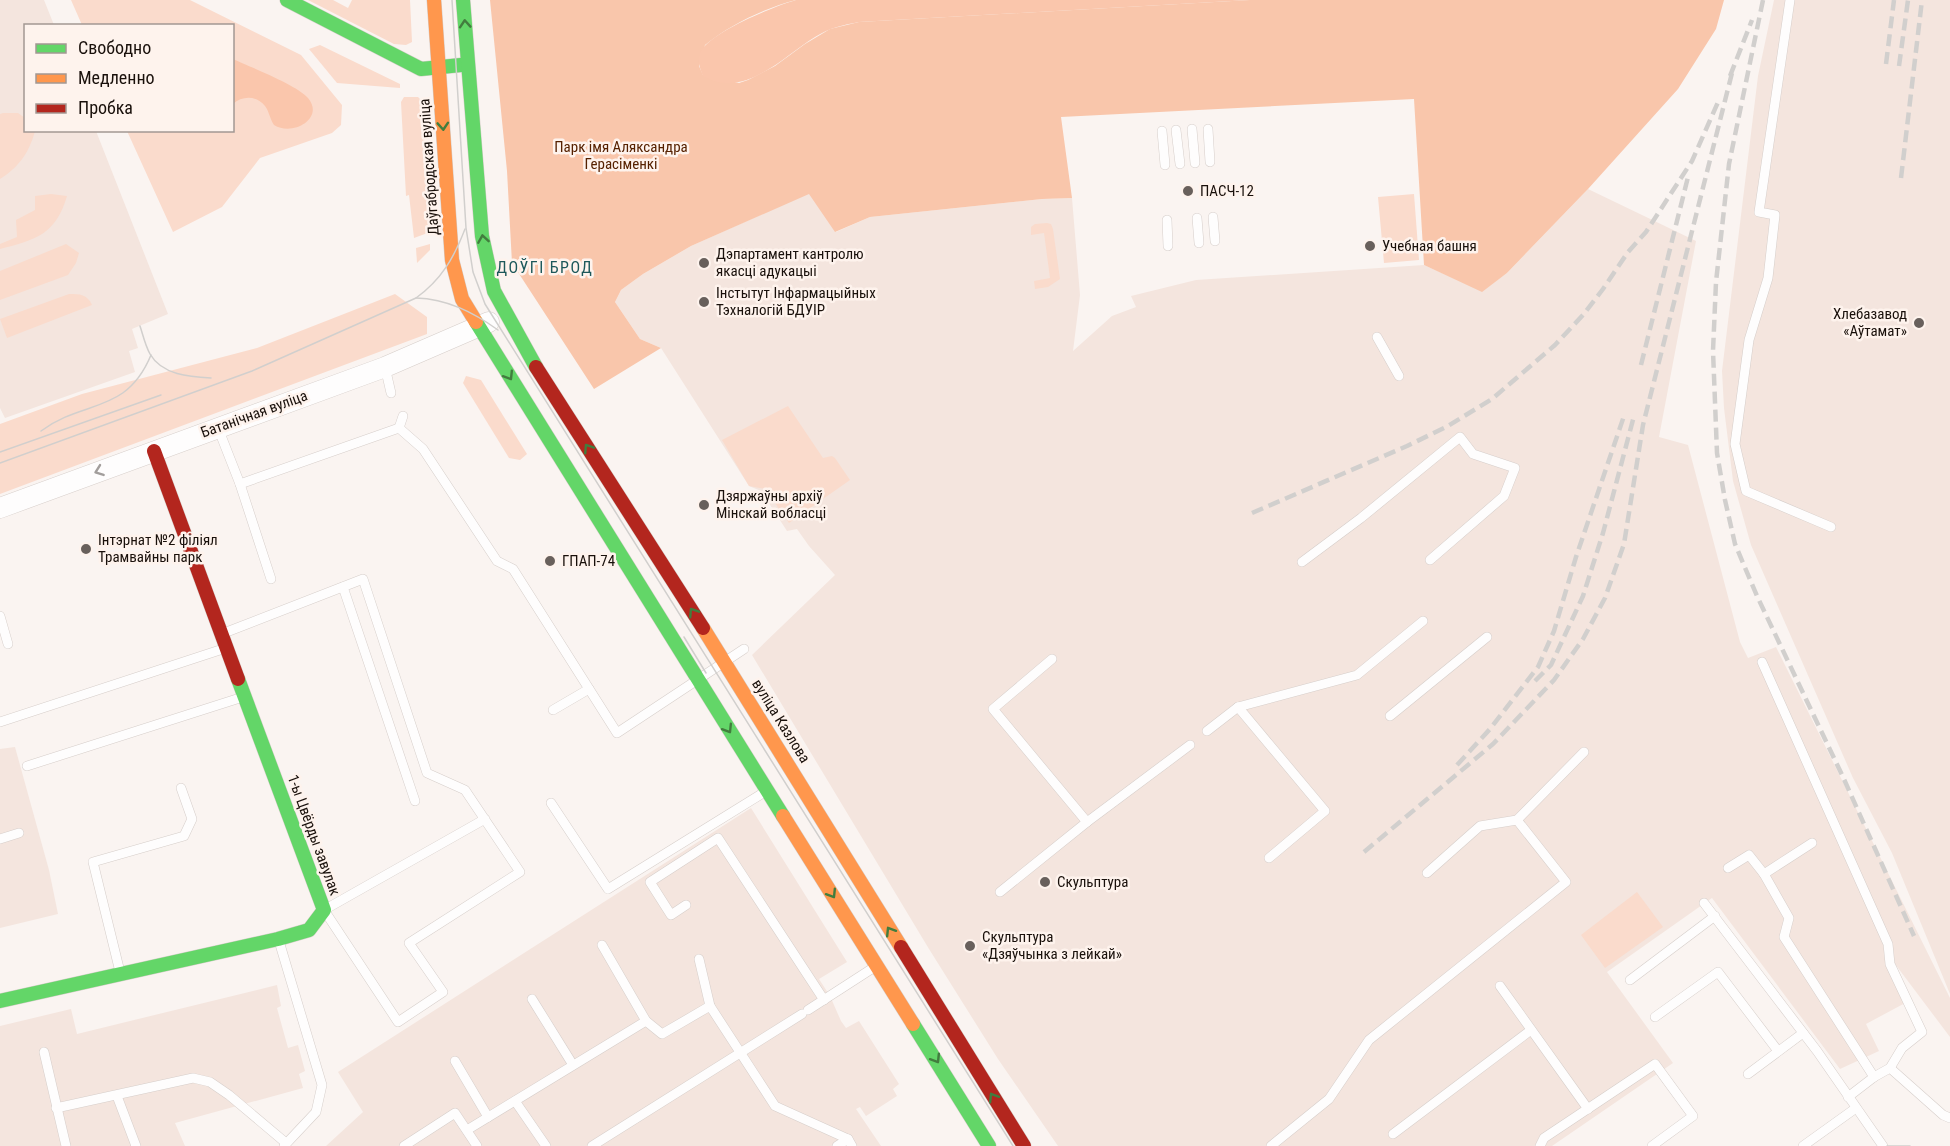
<svg xmlns="http://www.w3.org/2000/svg" width="1950" height="1146" font-family="'Roboto Condensed',sans-serif">
<rect width="100%" height="100%" fill="#faf4f1"/>
<!-- built -->
<g fill="#f4e5de">
<path d="M0 0H44L54 25 26 26V130L96 131 168 314 132 329 138 348 129 351 135 372 5 418 0 408Z"/>
<path d="M1774 0H1950V994L1892 853 1853 778 1751 545 1733 481 1724 408 1722 371 1758 76Z"/>
<path d="M1588 189 1696 241 1659 437 1688 445 1740 642 1748 658 1776 647 1950 998V1037L1886 952 1907 1002 1866 1024 1879 1051 1840 1069 1712 898 1607 972 1673 1063 1552 1146H1058L998 1059 929 949 752 655 835 575 809 546 797 529 787 531 761 491 749 486 661 348 640 339 615 302 621 290 643 274 691 246 809 193 836 232 870 217 1042 199 1072 198 1080 295 1073 351 1112 316 1136 307 1131 296 1196 280 1424 265 1482 291 1507 273Z"/>
<path d="M15 747 49 870 58 914 0 928V749Z"/>
<path d="M751 808 847 962 819 979 830 996 841 1021 846 1028 859 1021 899 1084 893 1089 897 1096 866 1116 860 1107 856 1109 881 1146H326L363 1112 338 1072Z"/>
<path d="M277 985 281 1006 277 1008 288 1048 298 1045 305 1071 299 1074 303 1088 175 1123 185 1146H0V1026L71 1009 77 1034Z"/>
</g>
<!-- green -->
<g fill="#fadbcc">
<path d="M71 0H190L301 55 342 105 341 125 332 133 260 158 222 207 173 232 127 131 232 130V26L82 25Z"/>
<path d="M308 0H333L348 8 352 0H410L412 42 406 45 394 44Z"/>
<path d="M320 45 400 84V88L337 83 309 49Z"/>
<path d="M404 97H418L421 100 433 231 414 238 409 195 406 196 401 102Z"/>
<path d="M3 113H18L25 118 26 130 35 131C29 153 19 167 0 179V114Z"/>
<path d="M51 194 67 196C56 234 36 240 0 249V244L17 237 16 220 35 210V196Z"/>
<path d="M1414 194 1419 260 1384 263 1378 197Z"/>
<path d="M1047 223 1051 224 1053 229 1060 279 1048 287 1035 289 1034 281 1050 278 1044 233 1031 235V227L1035 224Z"/>
<path d="M66 244 79 253 76 263 68 275 0 300V271Z"/>
<path d="M430 244V250L417 263 416 248Z"/>
<path d="M69 294C80 294 87 294 92 305L7 338 0 319Z"/>
<path d="M395 294 427 317V334L0 494V424L82 394 257 348Z"/>
<path d="M466 376 481 380 527 454 520 460 509 458 463 383Z"/>
<path d="M788 406 823 458 832 456 835 458 850 480 789 523 765 489 749 486 722 440Z"/>
<path d="M1637 892 1663 927 1605 968 1581 935Z"/>
</g>
<!-- forest -->
<path fill="#f9c6ab" d="M490 0H796C765 8 731 24 705 45L699 66 703 75 739 83 748 80 775 66 805 44 830 29 859 22 1250 0H1724L1716 29 1678 89 1588 189 1507 273 1482 292 1424 265 1414 99 1061 117 1072 198 1042 199 870 217 835 232 809 194 691 246 643 274 621 290 615 302 640 339 661 348 594 389 512 263 507 171Z"/>
<!-- water -->
<g fill="#fac6ac">
<path d="M796 0H1250L859 22C843 25 829 28 815 37 782 57 745 100 703 76 700 69 697 61 700 53 708 33 775 6 796 0Z"/>
<path d="M233 59C250 67 297 85 308 98 325 118 293 137 274 125 270 119 269 111 265 106 256 95 242 96 233 104Z"/>
</g>
<g fill="none" stroke-linecap="round" stroke-linejoin="round">
<defs>
<g id="lane">
<path d="M1790 0 1759 212 1775 215 1768 278 1749 340 1735 444 1746 491 1831 527"/>
<path d="M1192 129 1195 163"/>
<path d="M1208 129 1210 162"/>
<path d="M1176 130 1180 164"/>
<path d="M1162 131 1165 165"/>
<path d="M1213 217 1215 241"/>
<path d="M1197 218 1199 243"/>
<path d="M1167 220 1168 246"/>
<path d="M1377 337 1399 376"/>
<path d="M385 367 391 393"/>
<path d="M218 428 240 484 271 579"/>
<path d="M399 428 403 416"/>
<path d="M240 484 399 428 423 449 497 561 513 569 617 733 744 649"/>
<path d="M1302 562 1361 518 1460 437 1473 454 1515 468 1504 496 1430 560"/>
<path d="M343 587 415 801"/>
<path d="M0 616 8 644"/>
<path d="M224 633 363 579 427 773 465 790 520 872 409 943 443 992 398 1022 324 910 485 819"/>
<path d="M1762 662 1888 944 1890 964 1922 1032 1902 1048 1890 1068"/>
<path d="M1238 707 1357 675 1423 621"/>
<path d="M553 710 589 689"/>
<path d="M1390 716 1487 637"/>
<path d="M0 722 226 648"/>
<path d="M1207 731 1238 707 1325 811 1269 858"/>
<path d="M27 766 243 697"/>
<path d="M551 803 608 889 763 793"/>
<path d="M1087 822 1190 745"/>
<path d="M0 839 19 833"/>
<path d="M1812 843 1764 874 1789 918 1784 937 1874 1077 1848 1097"/>
<path d="M1728 868 1749 855 1764 874"/>
<path d="M1427 873 1480 826 1517 820 1584 752"/>
<path d="M1000 892 1087 822 993 709 1052 659"/>
<path d="M1704 903 1817 1051 1883 1146"/>
<path d="M686 905 671 915 650 882 718 838 824 1000"/>
<path d="M279 941 322 1085 316 1112 284 1146"/>
<path d="M699 959 710 1006"/>
<path d="M120 972 93 862 184 836 192 819 181 788"/>
<path d="M1630 980 1715 916"/>
<path d="M1500 986 1588 1109"/>
<path d="M532 999 573 1065"/>
<path d="M808 1010 873 968"/>
<path d="M1655 1017 1718 972 1778 1051"/>
<path d="M646 1021 662 1034 710 1006 775 1106 848 1139"/>
<path d="M44 1052 66 1146"/>
<path d="M455 1061 488 1117"/>
<path d="M1748 1074 1803 1033"/>
<path d="M1874 1077 1890 1068 1943 1115 1950 1118"/>
<path d="M117 1096 136 1146"/>
<path d="M515 1101 546 1146"/>
<path d="M56 1108 193 1078 210 1082 229 1095 286 1143"/>
<path d="M467 1130 646 1021 602 945"/>
<path d="M1393 1134 1531 1030"/>
<path d="M404 1146 455 1113 477 1146"/>
<path d="M592 1146 802 1014"/>
<path d="M837 1146 848 1139 852 1146"/>
<path d="M1271 1146 1329 1099 1369 1040 1566 882 1517 820"/>
<path d="M1540 1146 1544 1138 1655 1064 1693 1116 1652 1146"/>
<path d="M1803 1146 1856 1108"/>
</g>
<path id="street" d="M0 508 385 367 489 322"/>
<g id="fast">
<path d="M287 0 421 69 461 65"/>
<path d="M463 0 482 236 494 291 536 367"/>
<path d="M476 322 783 816"/>
<path d="M0 1001 278 939 309 930 324 910 238 679"/>
<path d="M913 1024 989 1146"/>
</g>
<g id="slow">
<path d="M434 0 452 260 462 299 476 322"/>
<path d="M703 628 901 947"/>
<path d="M783 816 913 1024"/>
</g>
<g id="jam">
<path d="M536 367 703 628"/>
<path d="M154 451 238 679"/>
<path d="M901 947 1024 1146"/>
</g>
</defs>
<!-- lane casing -->
<use href="#lane" stroke="#d6ceca" stroke-width="10"/>
<!-- street casing -->
<use href="#street" stroke="#d6ceca" stroke-width="21"/>
<!-- fast casing -->
<use href="#fast" stroke="#d6ceca" stroke-width="15"/>
<!-- slow casing -->
<use href="#slow" stroke="#d6ceca" stroke-width="15"/>
<!-- jam casing -->
<use href="#jam" stroke="#d6ceca" stroke-width="15"/>
<!-- lane -->
<use href="#lane" stroke="#fefdfd" stroke-width="9"/>
<!-- street -->
<use href="#street" stroke="#fefdfd" stroke-width="20"/>
<!-- fast -->
<use href="#fast" stroke="#63d668" stroke-width="14"/>
<!-- slow -->
<use href="#slow" stroke="#ff974d" stroke-width="14"/>
<!-- jam -->
<use href="#jam" stroke="#b3261e" stroke-width="14"/>
<!-- tram -->
<g stroke="#d1cfcd" stroke-width="1.5">
<path d="M452 0 466 228 473 272 485 304 1013 1146"/>
<path d="M416 298C447 299 473 312 498 330"/>
<path d="M140 326C143 335 145 345 150 354 162 375 190 377 211 378"/>
<path d="M41 431C84 399 126 415 151 355"/>
<path d="M0 452 161 395"/>
<path d="M0 463 252 371 416 298C441 280 454 258 465 229"/>
<path d="M684 637 706 673"/>
<path d="M1887 1146H1910"/>
</g>
<!-- rail -->
<g stroke="#d1cfcd" stroke-width="4.5" stroke-dasharray="12 6" stroke-linecap="butt">
<path d="M1763 0 1729 164 1716 282 1713 351 1717 453 1725 500 1735 544 1757 596 1843 777 1914 936"/>
<path d="M1886 64 1894 0"/>
<path d="M1899 66 1908 0"/>
<path d="M1730 76 1752 20"/>
<path d="M1901 178 1922 0"/>
<path d="M1641 365 1689 173"/>
<path d="M1252 513 1407 446 1448 426 1492 399 1555 345 1583 315 1603 289 1628 252 1646 232 1692 161 1719 100"/>
<path d="M1535 681 1551 665 1583 596 1603 533 1634 416"/>
<path d="M1457 765 1490 729 1538 667 1554 631 1576 557 1625 413"/>
<path d="M1364 852 1493 744 1554 680 1583 639 1605 598 1624 544 1643 425 1733 69"/>
</g>
</g>
<!-- one-way arrows -->
<defs><path id="oneway-chevron" d="M-2-3.5L2.5 0L-2 3.5" fill="none" stroke-width="1.6" stroke-linecap="round" stroke-linejoin="round" transform="scale(1.5)"/></defs>
<g stroke="#427d3e">
<use href="#oneway-chevron" transform="translate(465 24) rotate(-94)"/>
<use href="#oneway-chevron" transform="translate(443 126) rotate(86)"/>
<use href="#oneway-chevron" transform="translate(483 239) rotate(-99)"/>
<use href="#oneway-chevron" transform="translate(509 376) rotate(58)"/>
<use href="#oneway-chevron" transform="translate(588 448) rotate(-123)"/>
<use href="#oneway-chevron" transform="translate(693 612) rotate(-123)"/>
<use href="#oneway-chevron" transform="translate(728 729) rotate(58)"/>
<use href="#oneway-chevron" transform="translate(832 894) rotate(58)"/>
<use href="#oneway-chevron" transform="translate(890 931) rotate(-122)"/>
<use href="#oneway-chevron" transform="translate(936 1059) rotate(58)"/>
<use href="#oneway-chevron" transform="translate(993 1097) rotate(-122)"/>
</g>
<use stroke="#a29e9c" href="#oneway-chevron" transform="translate(99 471) rotate(160)"/>
<!-- markers -->
<g fill="#68605c" stroke="#fef3ed" stroke-width="2">
<circle cx="1188" cy="191" r="6"/>
<circle cx="1370" cy="246" r="6"/>
<circle cx="704" cy="263" r="6"/>
<circle cx="704" cy="302" r="6"/>
<circle cx="1919" cy="323" r="6"/>
<circle cx="704" cy="505" r="6"/>
<circle cx="86" cy="549" r="6"/>
<circle cx="550" cy="561" r="6"/>
<circle cx="1045" cy="882" r="6"/>
<circle cx="970" cy="946" r="6"/>
</g>
<g text-anchor="middle" dominant-baseline="central" stroke-width="5" stroke-linejoin="round" paint-order="stroke">
<!-- park labels -->
<g font-size="15" fill="#562100" stroke="#fef3ed">
<text x="621" y="147">Парк імя Аляксандра<tspan x="621" dy="17">Герасіменкі</tspan></text>
</g>
<!-- street labels -->
<g font-size="15" fill="#19100b" stroke="#fef3ed">
<text transform="translate(429 167) rotate(-94)">Даўгабродская вуліца</text>
<text transform="translate(254 414) rotate(-20)">Батанічная вуліца</text>
<text transform="translate(781 721) rotate(58)">вуліца Казлова</text>
<text transform="translate(314 835) rotate(70)">1-ы Цвёрды завулак</text>
</g>
<!-- poi labels -->
<g font-size="15" fill="#19100b" stroke="#fef3ed" text-anchor="start">
<text x="1200" y="191">ПАСЧ-12</text>
<text x="1382" y="246">Учебная башня</text>
<text x="716" y="254">Дэпартамент кантролю<tspan x="716" dy="17">якасці адукацыі</tspan></text>
<text x="716" y="293">Інстытут Інфармацыйных<tspan x="716" dy="17">Тэхналогій БДУІР</tspan></text>
<text x="1907" y="314" text-anchor="end">Хлебазавод<tspan x="1907" dy="17">«Аўтамат»</tspan></text>
<text x="716" y="496">Дзяржаўны архіў<tspan x="716" dy="17">Мінскай вобласці</tspan></text>
<text x="98" y="540">Інтэрнат №2 філіял<tspan x="98" dy="17">Трамвайны парк</tspan></text>
<text x="562" y="561">ГПАП-74</text>
<text x="1057" y="882">Скульптура</text>
<text x="982" y="937">Скульптура<tspan x="982" dy="17">«Дзяўчынка з лейкай»</tspan></text>
</g>
<!-- neighbourhood labels -->
<g font-size="16" letter-spacing="1.5" fill="#1d585a" stroke="#fef3ed">
<text x="545" y="267">ДОЎГІ БРОД</text>
</g>
</g>
<!-- legend -->
<rect x="24" y="24" width="210" height="108" fill="#fef3ed" stroke="#a29893" stroke-width="1.5"/>
<rect x="36" y="44" width="30" height="9" fill="#63d668" stroke="#a29893" stroke-width="1.5"/>
<text x="78" y="54" font-size="18" fill="#19100b">Свободно</text>
<rect x="36" y="74" width="30" height="9" fill="#ff974d" stroke="#a29893" stroke-width="1.5"/>
<text x="78" y="84" font-size="18" fill="#19100b">Медленно</text>
<rect x="36" y="104" width="30" height="9" fill="#b3261e" stroke="#a29893" stroke-width="1.5"/>
<text x="78" y="114" font-size="18" fill="#19100b">Пробка</text>
</svg>
